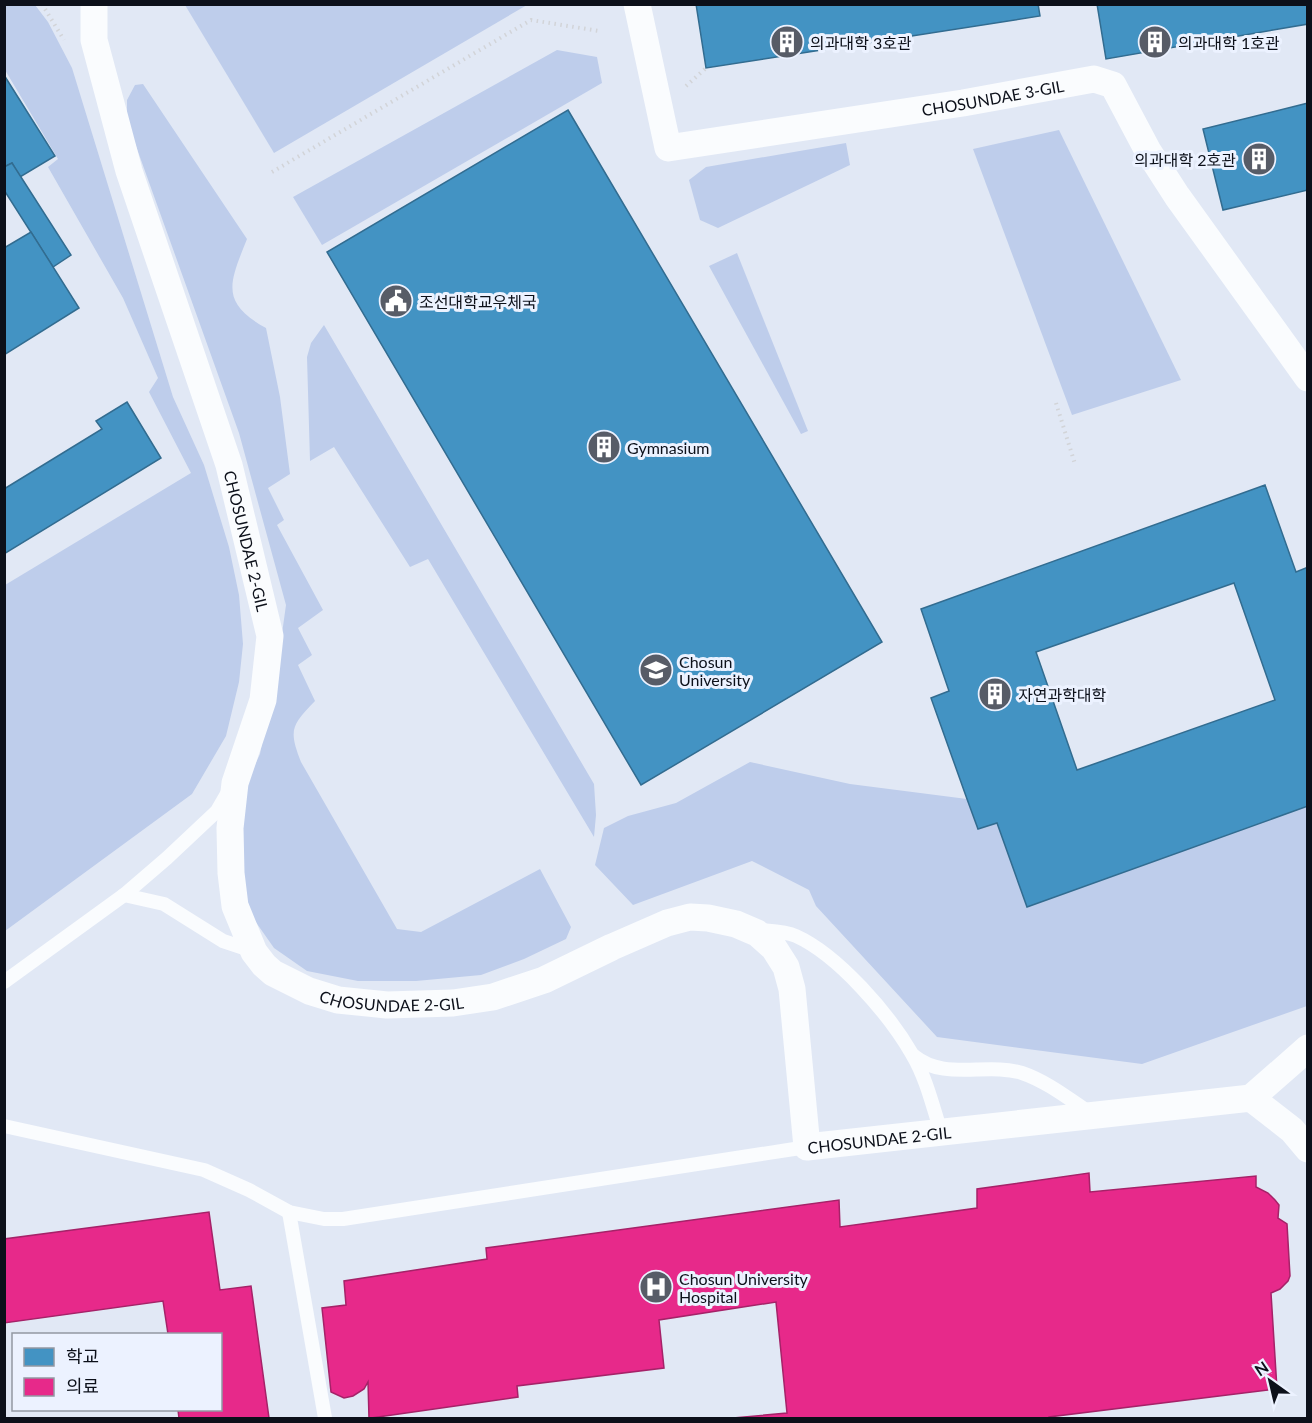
<svg xmlns="http://www.w3.org/2000/svg" width="1312" height="1423" font-family="Lato,'Noto Sans KR',sans-serif">
<rect width="100%" height="100%" fill="#e1e8f5"/>
<!-- green -->
<g fill="#becdeb">
<path d="M5 4 35 5 48 22 72 68 173 397 204 465 229 547 239 595 243 644 239 682 226 736 192 794 5 931V585L191 473 149 392 158 378 123 298 48 167 58 159 5 70Z"/>
<path d="M185 5H527L274 153Z"/>
<path d="M557 50 597 57 602 83 322 245 293 197Z"/>
<path d="M143 84 247 239C230 282 219 302 266 328L280 397 290 474 268 488 284 520 277 525 323 610 298 628 312 655 298 665 315 701C292 725 288 729 301 762L397 929 421 932 540 869 571 927 566 939 524 959 481 975 416 981H358L307 971 274 948 253 918 243 888 240 842 244 788 260 754 278 662 286 605 239 433 127 121V100L135 85Z"/>
<path d="M1059 130 1181 380 1072 415 973 149Z"/>
<path d="M846 143 850 165 718 228 700 220 689 180 706 167Z"/>
<path d="M737 253 808 431 801 434 709 266Z"/>
<path d="M324 325 594 784 596 815 594 837 428 559 410 567 334 447 310 461 307 357 311 343Z"/>
<path d="M750 762 850 784 967 799 978 829 997 823 1027 907 1307 806V1006L1142 1064 937 1037 816 906 809 890 752 861 633 905 595 865 604 828 628 816 676 803Z"/>
</g>
<!-- schools -->
<g fill="#4393c3" stroke="#326c90" stroke-width="1.5" fill-rule="evenodd">
<path d="M696 4H1038L1040 16 706 68Z"/>
<path d="M1097 4H1308V24L1106 59Z"/>
<path d="M4 75 55 156 20 177 12 163 4 167Z"/>
<path d="M1308 103V190L1223 210 1203 129Z"/>
<path d="M568 110 882 642 641 785 327 252Z"/>
<path d="M12 163 71 255 53 267 4 190V167Z"/>
<path d="M31 232 79 308 4 355V248Z"/>
<path d="M127 402 161 458 4 554V489L102 429 96 421Z"/>
<path d="M1265 485 1296 572 1308 567V806L1027 907 997 823 978 829 967 799 931 698 949 691 921 609ZM1234 583 1275 700 1077 770 1036 652Z"/>
</g>
<!-- health -->
<g fill="#e7298a" stroke="#a52268" stroke-width="1.5">
<path d="M1089 1173 1090 1192 1256 1176V1187L1268 1193 1275 1200 1279 1205 1278 1218 1287 1224 1290 1276 1288 1281 1280 1289 1271 1293 1277 1389 1049 1417V1418H733L787 1413 776 1302 659 1320 664 1368 517 1386 518 1397 371 1418H369L368 1382 364 1389 353 1396 344 1398 331 1392 322 1308 346 1305 344 1281 487 1259 486 1248 839 1200 840 1227 977 1208V1189Z"/>
<path d="M209 1212 220 1290 251 1286 269 1418H179L178 1410H220V1334H168L163 1301 4 1323V1239Z"/>
</g>
<g fill="none" stroke-linecap="round" stroke-linejoin="round">
<!-- path -->
<g stroke="#d2d4d8" stroke-width="4" stroke-dasharray="1.5 4.5" stroke-linecap="butt">
<path d="M42 4 64 40"/>
<path d="M686 86 706 68"/>
<path d="M272 172 531 20 599 31"/>
<path d="M1056 403 1075 464"/>
</g>
<!-- lane -->
<g stroke="#fafcfe" stroke-width="14">
<path d="M124 895 164 904 223 941 253 951"/>
<path d="M760 930C772 931 785 931 796 936 838 955 889 1014 912 1054 926 1077 933 1107 941 1132"/>
<path d="M4 982 124 895 167 858 217 811 228 792"/>
<path d="M914 1056C944 1081 987 1062 1022 1073 1046 1081 1069 1099 1090 1113"/>
<path d="M4 1126 204 1170 249 1190 289 1212 324 1219H343L807 1147"/>
<path d="M289 1212 325 1418"/>
</g>
<!-- street -->
<g stroke="#fafcfe" stroke-width="27">
<path id="s1" d="M94 4V40L129 171 229 465 270 636 263 700 235 783 230 828 231 873 235 906 254 952 264 965 273 973 309 991 338 1000 387 1005 453 1003 493 997 544 980 612 947 667 923 690 917 708 918 736 924 757 933 774 948 786 967 792 989 807 1147 1251 1098 1292 1130 1308 1149"/>
<path id="s2" d="M637 4 668 148 963 103 1094 79 1113 85 1148 151 1177 196 1308 378"/>
<path d="M1251 1098 1308 1048"/>
</g>
</g>
<!-- icons -->
<defs>
<symbol id="building-disc" viewBox="-11 -11 22 22"><circle r="9.5" fill="#575c67" stroke="#ecf2ff"/><path d="M-4-6H4V6H1V3H-1V6H-4ZM-2.5-4.3h1.7v1.8h-1.7ZM.8-4.3h1.7v1.8H.8ZM-2.5-1h1.7V.8h-1.7ZM.8-1h1.7V.8H.8Z" fill="#fff"/></symbol>
<symbol id="civic-disc" viewBox="-11 -11 22 22"><circle r="9.5" fill="#575c67" stroke="#ecf2ff"/><path d="M-.6-6.5H3V-4.5H.6V-3L4-1V1h2V6H-6V1h2V-1L-.6-3ZM-1.2 2.5V6h2.4V2.5Z" fill="#fff"/></symbol>
<symbol id="university-disc" viewBox="-11 -11 22 22"><circle r="9.5" fill="#575c67" stroke="#ecf2ff"/><path d="M0-5L7-2L0 1L-7-2ZM-4 1L0 2.5L4 1V4Q0 6-4 4Z" fill="#fff"/></symbol>
<symbol id="hospital-disc" viewBox="-11 -11 22 22"><circle r="9.5" fill="#575c67" stroke="#ecf2ff"/><path d="M-5-5h3v3.5h4V-5h3V5h-3V1.5h-4V5h-3Z" fill="#fff"/></symbol>
</defs>
<g fill-rule="evenodd">
<use href="#building-disc" x="768" y="23" width="38" height="38"/>
<use href="#building-disc" x="1136" y="23" width="38" height="38"/>
<use href="#building-disc" x="1240" y="140" width="38" height="38"/>
<use href="#civic-disc" x="377" y="282" width="38" height="38"/>
<use href="#building-disc" x="585" y="428" width="38" height="38"/>
<use href="#university-disc" x="637" y="651" width="38" height="38"/>
<use href="#building-disc" x="976" y="675" width="38" height="38"/>
<use href="#hospital-disc" x="637" y="1268" width="38" height="38"/>
</g>
<g text-anchor="middle" dominant-baseline="central" stroke-width="6" stroke-linejoin="round" paint-order="stroke">
<!-- poi labels -->
<g font-size="16" fill="#0c101a" stroke="#ecf2ff" text-anchor="start">
<text x="810" y="42">의과대학 3호관</text>
<text x="1178" y="42">의과대학 1호관</text>
<text x="1236" y="159" text-anchor="end">의과대학 2호관</text>
<text x="419" y="301">조선대학교우체국</text>
<text x="627" y="447">Gymnasium</text>
<text x="679" y="661">Chosun<tspan x="679" dy="18">University</tspan></text>
<text x="1018" y="694">자연과학대학</text>
<text x="679" y="1278">Chosun University<tspan x="679" dy="18">Hospital</tspan></text>
</g>
<!-- street labels -->
<g font-size="16" fill="#0c101a" stroke="#ecf2ff">
<text stroke="none"><textPath href="#s2" startOffset="476">CHOSUNDAE 3-GIL</textPath></text>
<text stroke="none"><textPath href="#s1" startOffset="560">CHOSUNDAE 2-GIL</textPath></text>
<text stroke="none"><textPath href="#s1" startOffset="1136">CHOSUNDAE 2-GIL</textPath></text>
<text stroke="none"><textPath href="#s1" startOffset="1820">CHOSUNDAE 2-GIL</textPath></text>
</g>
</g>
<!-- border -->
<rect width="1312" height="1423" fill="none" stroke="#0c101a" stroke-width="12"/>
<!-- legend -->
<rect x="12" y="1333" width="210" height="78" fill="#ecf2ff" stroke="#9298a3" stroke-width="1.5"/>
<rect x="24" y="1348" width="30" height="18" fill="#4393c3" stroke="#9298a3" stroke-width="1.5"/>
<text x="66" y="1363" font-size="18" fill="#0c101a">학교</text>
<rect x="24" y="1378" width="30" height="18" fill="#e7298a" stroke="#9298a3" stroke-width="1.5"/>
<text x="66" y="1393" font-size="18" fill="#0c101a">의료</text>
<!-- north arrow -->
<g transform="translate(1270 1381) rotate(326)" stroke="#ecf2ff" stroke-width="4.5" paint-order="stroke">
<path d="M0-4.5L10 22L0 15L-10 22Z" fill="#0c101a"/>
<text y="-9" font-size="16" font-weight="bold" text-anchor="middle" fill="#0c101a">N</text>
</g>
</svg>
